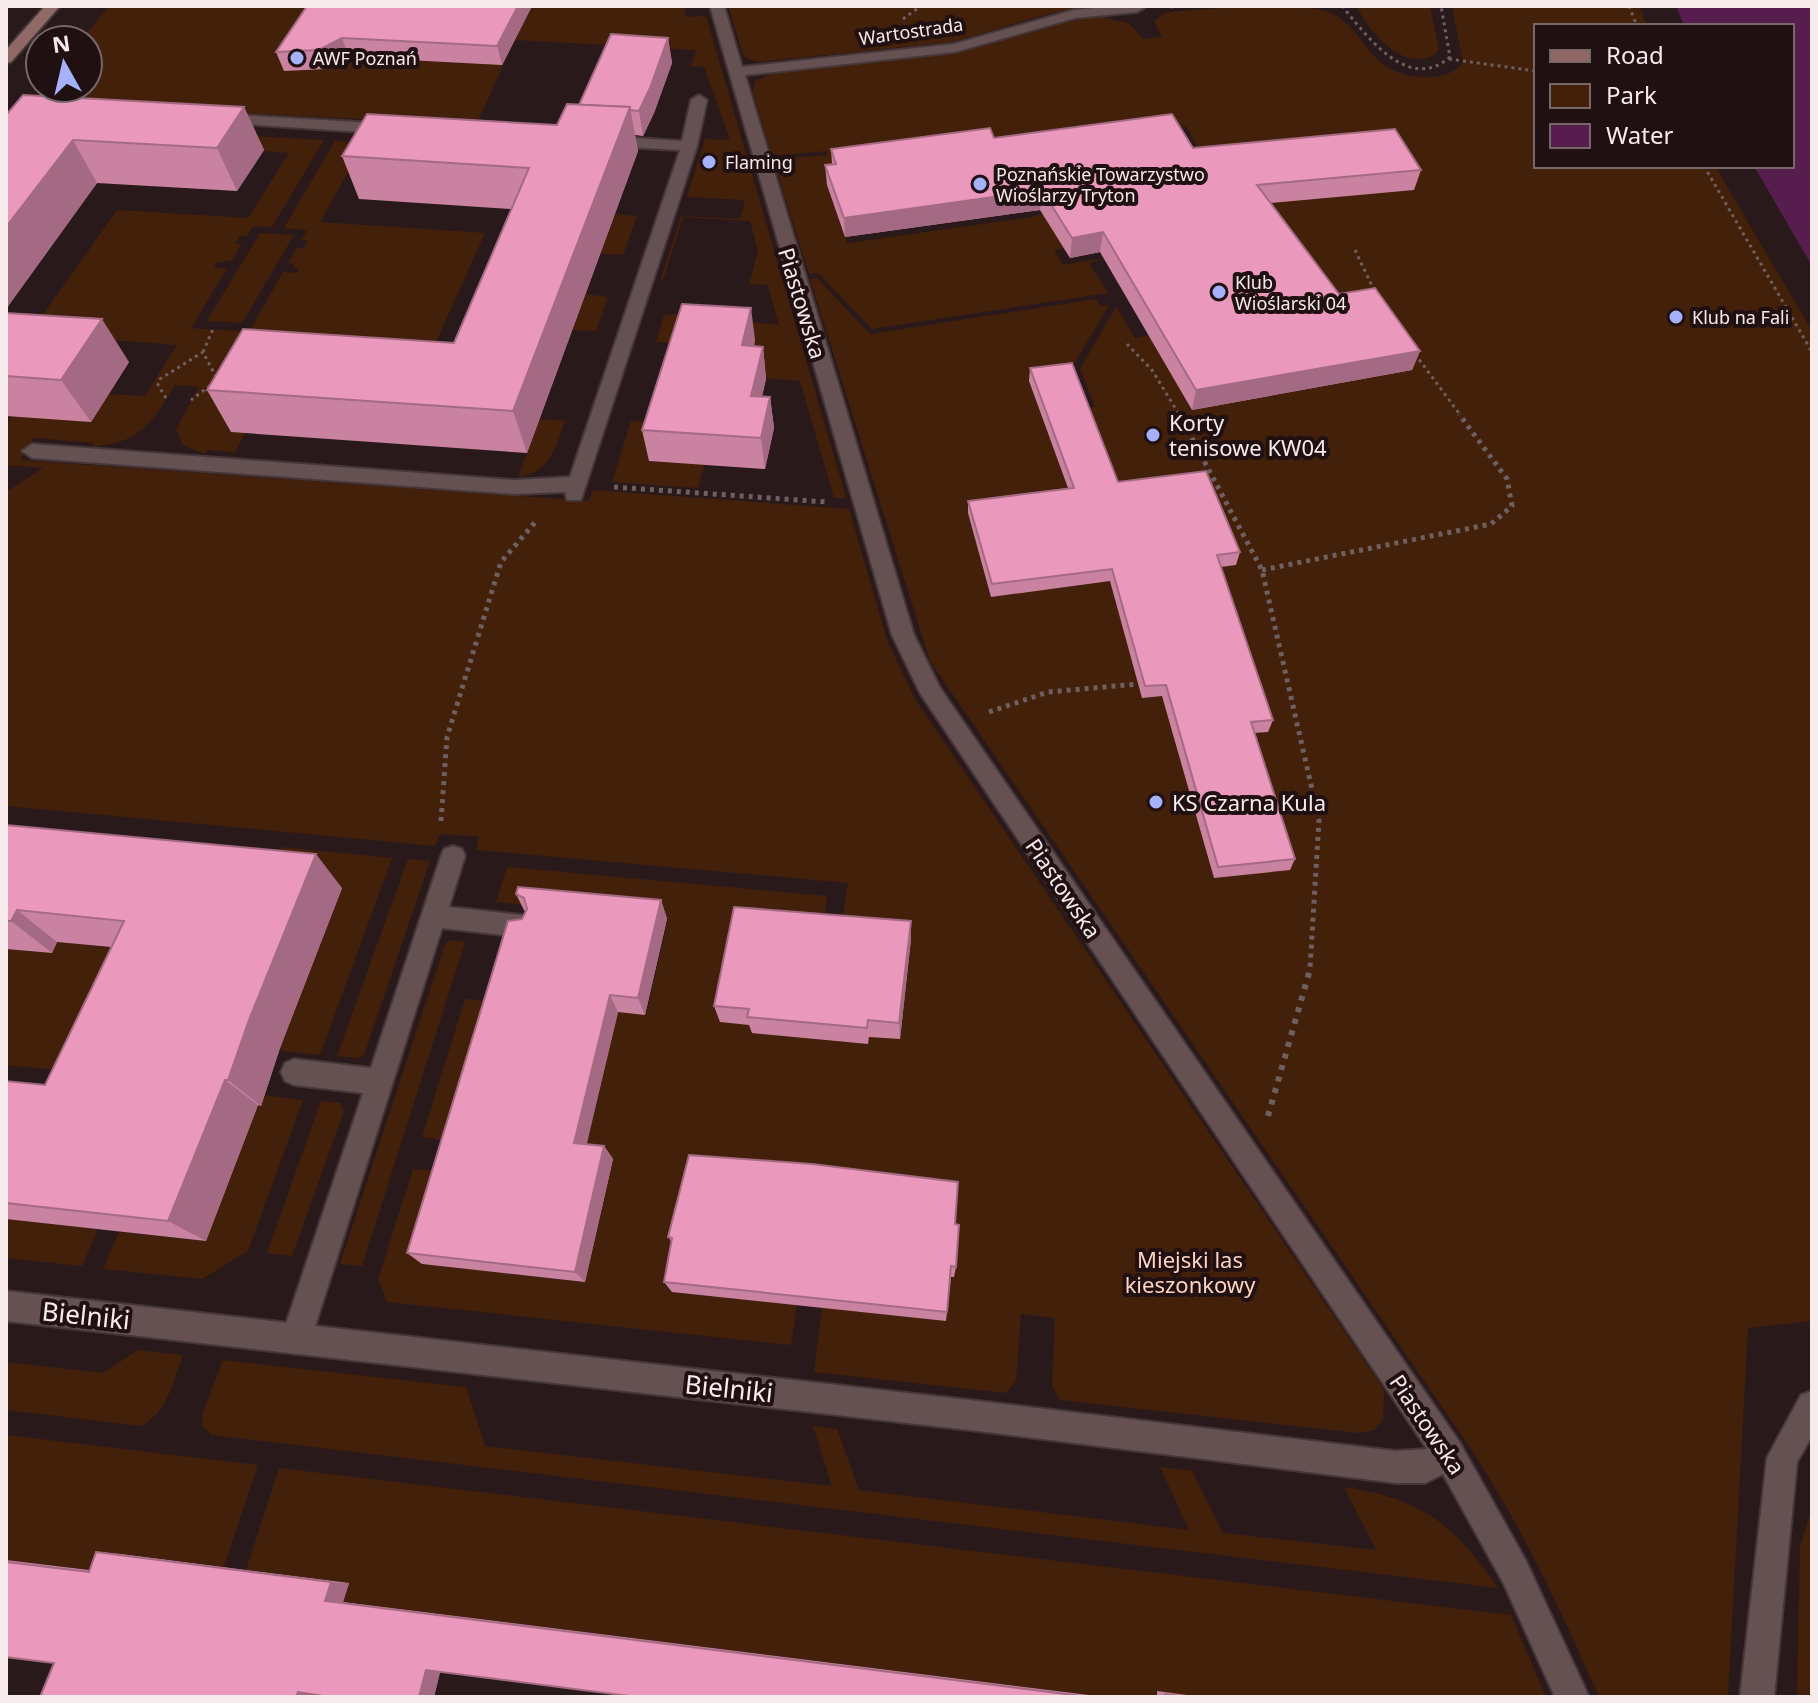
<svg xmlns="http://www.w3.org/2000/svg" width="1818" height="1703" font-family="'Noto Sans',sans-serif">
<rect width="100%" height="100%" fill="#2a191b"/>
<!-- green -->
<g fill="#432009" fill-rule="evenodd">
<path d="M109 6H684L686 17 706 16 846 498H834L800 381 746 377 684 344 656 342 664 315 671 314 779 325 768 285 749 284 758 251 750 221 683 217 663 281H660L681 216 740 219 745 203 742 200 687 197 705 139 730 140 704 66 691 67 696 50 515 40 476 125 40 103 57 88H88V40H81Z"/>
<path d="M728 6H1095L1048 14 952 42 758 62 744 57Z"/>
<path d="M1356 6H1430L1439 49 1436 54C1402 73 1371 33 1356 6Z"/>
<path d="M1452 6H1639L1647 26H1536V166H1715L1812 331V1321L1748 1328 1728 1697H1599C1560 1608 1524 1531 1471 1449L930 661 810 279 817 278 870 334 1096 299 1100 306 1109 305 1071 369 1083 409 1095 407 1080 369 1116 307 1135 338 1322 300 1258 212 1054 250 1063 265 1104 258 1089 263 1108 293 872 329 818 273 809 274 773 159 827 155V151L772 156 753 92 755 81 773 73 958 53 1059 23 1100 16 1130 24 1143 39 1162 37 1154 21 1165 13C1195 8 1299 3 1325 11 1367 24 1363 75 1424 77 1440 78 1453 74 1463 63ZM1186 126 1197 146 1127 155 1062 206 1033 217 847 243 827 185Z"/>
<path d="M236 135 324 140 272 227 253 226 247 236H240L235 243 241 245 232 260 216 263 214 268H227L191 328 249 332 283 272 297 273 299 269 293 268 295 264 288 263 297 248H304L308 241 302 240 307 230 284 228 335 141 438 147 357 156 320 222 485 233 426 364 239 351 210 401 247 404 232 432 245 433 235 452 207 450 205 454 183 445 176 429 199 387 175 385C152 422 140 444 93 446L94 443 34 438 20 460 589 501 593 490 849 509 887 640 915 699 1384 1390 1383 1420 1374 1430 1359 1433 1060 1400 1052 1386 1055 1318 1021 1314 1016 1381 1006 1393 814 1372 822 1308 797 1305 791 1345 387 1302 378 1279 413 1169 450 1173 423 1264 585 1282 579 1156 614 1011 646 1015 668 919 496 902 507 867 827 896 822 930 753 1025 824 1040 868 1044 869 1037 899 1039 840 932 848 883 476 850 479 837 440 834 435 846 6 806V492L43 468 6 465V424L12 416 101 406 108 394 145 396 177 345 29 334 117 210 248 218 289 153 227 148Z"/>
<path d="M615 214 637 216 623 255 600 254Z"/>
<path d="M260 233 294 235 242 323 207 321Z"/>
<path d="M586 294 608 297 596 331 572 330Z"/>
<path d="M539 419 565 421C555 448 551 472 518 477Z"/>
<path d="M631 421 660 423 704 465 698 488 612 482Z"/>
<path d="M281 847 392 858 320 1055 282 1051 280 1048 268 880Z"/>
<path d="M408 859 430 861 364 1055 356 1058 337 1056Z"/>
<path d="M451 940 465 942 362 1266 340 1264 445 944Z"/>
<path d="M57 942 180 954 87 1073 6 1065V949L51 953Z"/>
<path d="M465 999 500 1002 459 1142 422 1137Z"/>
<path d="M262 1095 303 1100 248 1251 202 1279 103 1269 119 1232 206 1241 258 1105H261Z"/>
<path d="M321 1101 341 1103 344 1111 292 1256 267 1253Z"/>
<path d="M6 1219 98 1229 82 1266 6 1258Z"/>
<path d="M138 1350 183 1355C173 1381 168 1412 141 1426L6 1410V1362L103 1373Z"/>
<path d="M223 1360 466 1387 485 1446 832 1486 813 1426 837 1429 859 1490 1189 1530 1160 1467 1192 1471 1223 1533 1376 1550 1344 1487C1422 1499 1454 1524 1498 1588L211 1435 202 1425 203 1412Z"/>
<path d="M6 1435 258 1465 224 1567 121 1554 113 1573 6 1560Z"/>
<path d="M279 1468 1511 1615 1546 1697H1202L1158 1692 1157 1697H1105L343 1602 348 1583 246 1570Z"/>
<path d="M1812 1507V1697H1797L1800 1547Z"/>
</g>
<!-- water -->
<path fill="#561d4e" d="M1676 6H1812V266L1754 166H1792V26H1684Z"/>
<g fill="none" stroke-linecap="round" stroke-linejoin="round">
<defs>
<g id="lane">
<path d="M699 95 707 100 697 146 581 500H567L565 492 514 494 32 458 22 451 32 444 514 480 570 477 680 150 604 146 596 141 604 136 682 141 691 100Z"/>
<path d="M220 114 391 124 399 129 391 134 214 122 212 119Z"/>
<path d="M453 846 462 849 465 856 449 907 522 915 531 918 534 926 531 934 522 937 442 928 311 1339 306 1349 296 1354 286 1349 281 1339 363 1093 294 1085 285 1081 281 1072 285 1063 294 1059 371 1068 441 856 444 849Z"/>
<path d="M1812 1391V1436L1797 1462 1774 1697H1740L1767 1458 1801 1395Z"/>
</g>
<path id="street" d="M710 6H724L742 67 954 44 1074 10 1113 6 1144 8 1137 12 1075 18 955 52 745 75 914 635 940 688 1460 1443 1526 1561 1589 1697H1555L1504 1584 1443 1474 1425 1483H1396L978 1431 6 1321V1291L978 1401 1396 1451 1427 1449 920 693 892 635Z"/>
<path id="secondary" d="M45 6H60L11 62 6 63V50Z"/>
</defs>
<!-- lane casing -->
<use href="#lane" stroke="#453739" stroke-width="4"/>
<!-- street casing -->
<use href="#street" stroke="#453739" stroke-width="4"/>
<!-- secondary casing -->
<use href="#secondary" stroke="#453739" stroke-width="4"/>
<!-- path-far2 -->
<g stroke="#6e5f60" stroke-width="3" stroke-dasharray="3 4" stroke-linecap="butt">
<path d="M1342 6C1366 35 1408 94 1450 57L1441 6"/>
<path d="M1629 6 1637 26"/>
<path d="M1170 7 1191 6"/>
<path d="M903 19 921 6"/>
<path d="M1449 59 1536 71"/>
<path d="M1704 166 1812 352"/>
<path d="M1355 250 1375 292"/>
<path d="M1127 344 1152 370 1180 416"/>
<path d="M203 352 213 329"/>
<path d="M1415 354 1461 416"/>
<path d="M166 398 158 385 160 379 203 352 216 377 215 382 191 400"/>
</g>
<!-- path-far1 -->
<g stroke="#6e5f60" stroke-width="5" stroke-dasharray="4 5" stroke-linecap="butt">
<path d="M1179 414 1262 570 1319 820 1310 968"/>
<path d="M614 487 827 502"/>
<path d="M1262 570 1491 524 1512 506 1507 479 1459 414"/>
<path d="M989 712 1048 692 1138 684"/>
<path d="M441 821 447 737 501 562 537 520"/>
</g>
<!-- path -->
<path stroke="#6e5f60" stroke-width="6" stroke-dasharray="5 7" stroke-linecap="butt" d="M1268 1116 1311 966"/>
<!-- lane -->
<use href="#lane" fill="#655052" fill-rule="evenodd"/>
<!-- street -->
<use href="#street" fill="#655052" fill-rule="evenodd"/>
<!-- secondary -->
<use href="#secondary" fill="#906865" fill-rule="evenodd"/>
</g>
<!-- wall -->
<g fill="#c983a1">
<path d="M307 6H532L502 65 349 57 326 69 284 71 276 52Z"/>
<path d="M668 38 672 63 654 113 643 136 635 135 638 151 527 453 231 432 207 390 454 343 511 209 359 199 342 156 557 125 579 105Z"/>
<path d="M244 107 264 150 237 191 97 183 6 309V115Z"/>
<path d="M994 138 1193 148 1421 170 1414 190 1271 203 1339 294 1420 351 1412 370 1192 410 1100 252 1070 258 1040 210 845 237 827 185 825 165 832 164 831 149Z"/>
<path d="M6 313 129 362 91 422 6 416Z"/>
<path d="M755 340 754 346 763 347 766 379 762 396 770 397 774 428 765 469 649 461 642 430Z"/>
<path d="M1030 368 1118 482 1240 552 1236 565 1221 567 1273 720 1268 732 1254 733 1295 859 1290 870 1214 878 1162 696 1142 698 1110 581 991 597 968 513V501L1068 488 1029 381Z"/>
<path d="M6 825 342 888 280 1048 261 1106 258 1105 206 1241 6 1219V1081L45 1085 111 947 57 942 52 953 6 949Z"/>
<path d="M516 894 661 900 667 919 645 1015 618 1012 586 1144 604 1146 613 1159 585 1282 422 1264 407 1253 522 919 525 912Z"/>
<path d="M911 939 900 1039 869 1037 868 1044 752 1033 749 1025 720 1022 714 1006Z"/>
<path d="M955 1224 956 1267 954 1277H951L946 1321 672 1292 664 1282 672 1242 668 1237Z"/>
<path d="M96 1552 121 1554 349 1583 343 1602 1105 1697H637L440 1672 434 1697 316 1695 315 1697 6 1657V1560L89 1570Z"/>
<path d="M1157 1691 1202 1697H1157Z"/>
</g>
<!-- shaded-wall -->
<g fill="#a46a83">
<path d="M518 6H532L502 65 497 46Z"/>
<path d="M342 38 349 57 326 69 319 50Z"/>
<path d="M668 38 672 63 654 113 643 136 639 111Z"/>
<path d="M244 107 264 150 237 191 217 148Z"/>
<path d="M630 107 638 151 527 453 513 411Z"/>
<path d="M73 140 97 183 6 309V227Z"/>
<path d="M1042 190 1040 210 845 237 844 218Z"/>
<path d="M1103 232 1100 252 1070 258 1072 238Z"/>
<path d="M751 308 755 340 746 377 742 345Z"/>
<path d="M102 319 129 362 91 422 61 380Z"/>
<path d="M763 347 766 379 755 427 751 396Z"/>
<path d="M1420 351 1412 370 1192 410 1196 390Z"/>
<path d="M770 397 774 428 765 469 761 438Z"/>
<path d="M316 854 342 888 280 1048 261 1106 228 1080 249 1020Z"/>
<path d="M661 900 667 919 645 1015 638 998Z"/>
<path d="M17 910 57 942 52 953 11 921Z"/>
<path d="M911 921V939L900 1039 899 1023Z"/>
<path d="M610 995 618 1012 584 1156 574 1143Z"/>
<path d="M225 1080 258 1105 206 1241 168 1221Z"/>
<path d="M604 1146 613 1159 585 1282 575 1272Z"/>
<path d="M331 1582 349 1583 343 1602 325 1601Z"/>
<path d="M441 1668 434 1697H419L426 1670Z"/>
<path d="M317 1690 315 1697H296L298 1692Z"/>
</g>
<!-- building -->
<g fill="#ea98bb" stroke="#a46a83" stroke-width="2">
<path d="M307 6H518L497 46 342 38 319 50 276 52Z"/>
<path d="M611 34 668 38 650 88 639 111 630 110V107L579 105Z"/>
<path d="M23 95 244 107 217 148 73 140 6 227V115Z"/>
<path d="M567 104 630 107 513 411 207 390 243 329 454 343 529 168 342 156 367 114 557 125Z"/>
<path d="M1172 114 1193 148 1395 129 1421 170 1257 185 1339 294 1375 288 1420 351 1196 390 1103 232 1072 238 1042 190 844 218 825 165 836 164 831 149 990 128 994 138Z"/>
<path d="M682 304 751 308 742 345 763 347 751 396 770 397 761 438 642 430Z"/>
<path d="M6 313 102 319 61 380 6 376Z"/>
<path d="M1072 363 1118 482 1206 471 1240 552 1217 555 1273 720 1251 722 1295 859 1218 867 1166 685 1145 686 1112 569 992 584 968 501 1074 488 1030 368Z"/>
<path d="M6 825 316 854 249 1020 228 1080H225L168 1221 6 1203V1081L45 1085 124 921 17 910 11 921H6Z"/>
<path d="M518 887 661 900 638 998 610 995 574 1143 604 1146 575 1272 407 1253 508 921 522 919 527 909 524 898 516 894Z"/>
<path d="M734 907 911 921 899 1023 868 1020 867 1028 747 1017 749 1009 714 1006Z"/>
<path d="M689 1155 812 1164 958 1182 955 1224 959 1225 956 1267 951 1266 947 1312 664 1282 672 1238 668 1237Z"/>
<path d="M96 1552 331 1582 325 1601 1089 1697H637L426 1670 419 1697H330L298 1692 296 1697H40L54 1663 6 1657V1562L89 1572Z"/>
<path d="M1165 1694 1189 1697H1165Z"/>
</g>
<!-- markers -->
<g fill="#a6b1fc" stroke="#201012" stroke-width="3">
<circle cx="297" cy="58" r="8"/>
<circle cx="709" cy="162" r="8"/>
<circle cx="980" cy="184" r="8"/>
<circle cx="1219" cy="292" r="8"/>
<circle cx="1676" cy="317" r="8"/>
<circle cx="1153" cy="435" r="8"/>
<circle cx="1156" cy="802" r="8"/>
</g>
<g text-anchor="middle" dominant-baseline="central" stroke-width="8" stroke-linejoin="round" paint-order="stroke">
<!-- far-street labels -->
<g font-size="18" fill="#f8ebec" stroke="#201012">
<text transform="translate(911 31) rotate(-8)">Wartostrada</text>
</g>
<!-- far-poi labels -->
<g font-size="18" fill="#f8ebec" stroke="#201012" text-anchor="start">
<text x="313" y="58">AWF Poznań</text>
<text x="725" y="162">Flaming</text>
<text x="996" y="174">Poznańskie Towarzystwo<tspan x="996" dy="21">Wioślarzy Tryton</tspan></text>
<text x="1235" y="282">Klub<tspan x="1235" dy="21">Wioślarski 04</tspan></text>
<text x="1692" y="317">Klub na Fali</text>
</g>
<!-- street labels -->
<g font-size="22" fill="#f8ebec" stroke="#201012">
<text transform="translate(803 303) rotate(73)">Piastowska</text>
<text transform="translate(1064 888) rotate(56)">Piastowska</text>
<text transform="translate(1428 1424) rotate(56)">Piastowska</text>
</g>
<!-- poi labels -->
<g font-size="22" fill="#f8ebec" stroke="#201012" text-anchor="start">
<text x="1169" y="422">Korty<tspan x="1169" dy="25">tenisowe KW04</tspan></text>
<text x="1172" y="802">KS Czarna Kula</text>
</g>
<!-- park labels -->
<g font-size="22" fill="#ffd5bf" stroke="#201012">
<text x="1190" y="1259">Miejski las<tspan x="1190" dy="25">kieszonkowy</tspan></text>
</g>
<!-- near-street labels -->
<g font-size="26" fill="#f8ebec" stroke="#201012">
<text transform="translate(86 1315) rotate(6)">Bielniki</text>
<text transform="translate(729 1388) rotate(6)">Bielniki</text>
</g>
</g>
<!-- border -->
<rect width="1818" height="1703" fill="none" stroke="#f8ebec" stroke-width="16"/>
<!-- legend -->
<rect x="1534" y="24" width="260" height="144" fill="#201012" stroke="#766869" stroke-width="2"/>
<rect x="1550" y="50" width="40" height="12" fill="#906865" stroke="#766869" stroke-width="2"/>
<text x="1606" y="64" font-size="24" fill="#f8ebec">Road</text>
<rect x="1550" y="84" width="40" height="24" fill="#432009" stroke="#766869" stroke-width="2"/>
<text x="1606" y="104" font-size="24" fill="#f8ebec">Park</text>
<rect x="1550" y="124" width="40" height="24" fill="#561d4e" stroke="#766869" stroke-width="2"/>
<text x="1606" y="144" font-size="24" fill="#f8ebec">Water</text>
<!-- north arrow -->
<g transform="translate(64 64) rotate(352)"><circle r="38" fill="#201012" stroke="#766869" stroke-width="2"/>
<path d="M0-6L14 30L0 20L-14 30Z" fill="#a6b1fc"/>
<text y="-12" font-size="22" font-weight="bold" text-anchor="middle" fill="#f8ebec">N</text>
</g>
</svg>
